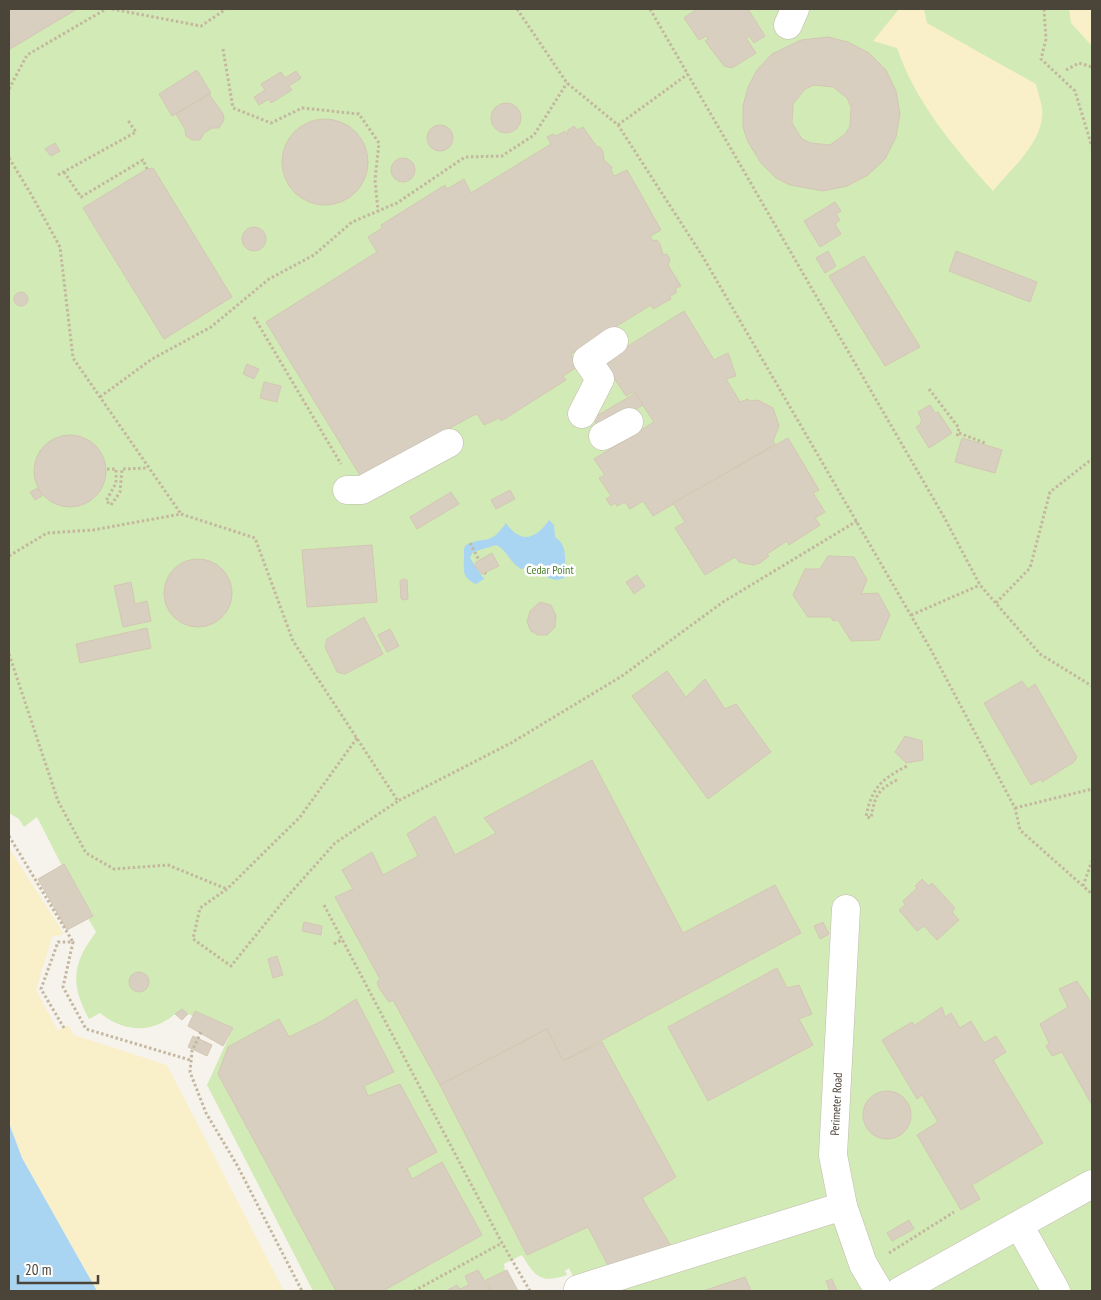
<svg xmlns="http://www.w3.org/2000/svg" width="1101" height="1300" font-family="'PT Sans Narrow',sans-serif">
<rect width="100%" height="100%" fill="#f6f3ec"/>
<!-- green -->
<path fill="#d2eab5" d="M9 9H1092V1291H751L745 1278 703 1291H580L569 1268 565 1271 567 1275C541 1284 535 1277 522 1255L504 1264 505 1271 486 1280 492 1291H313L207 1085 233 1028 195 1011 193 1016 188 1014 182 1020 175 1014C152 1034 123 1032 100 1013L89 1019C70 984 72 964 96 932L88 918 93 915 64 864 62 866 37 817 24 827 19 819 9 813Z"/>
<!-- sand -->
<g fill="#f9efc9">
<path d="M899 9H924L927 23 1036 84C1038 94 1044 108 1042 118 1039 146 1010 170 993 191 954 148 916 103 897 48L873 41Z"/>
<path d="M1069 9H1092V46L1071 23Z"/>
<path d="M9 848 64 934 52 937 36 990 58 1031 68 1025 74 1035 167 1065 284 1291H97L22 1158 9 1123Z"/>
</g>
<!-- water -->
<g fill="#a9d4f2">
<path d="M549 520 554 525 555 537C570 547 562 561 568 575 553 587 543 573 530 567L521 569C509 562 508 551 496 545L473 552 470 558 484 579 476 584C461 577 464 571 464 557 464 551 463 549 466 545 487 535 489 547 506 523 519 543 535 541 549 520Z"/>
<path d="M9 1123 22 1158 97 1291H9Z"/>
</g>
<!-- building -->
<g fill="#d8cfc1" stroke="#d3c7b4" fill-rule="evenodd">
<path d="M9 9H77L10 49Z"/>
<path d="M697 9H748L765 36 754 43 749 36 746 38 756 53 732 68 724 66 705 41 708 39 707 36 699 40 684 18Z"/>
<path d="M828 37 848 42 869 53 886 70 896 91 900 114 896 137 885 159 868 175 847 186 823 191 790 185 776 178 761 163 748 142 743 127V106L748 87 757 70 772 54 801 40ZM814 85 833 87 847 98 851 107 850 126 845 134 830 145 811 143 802 139 792 123 793 104 805 89Z"/>
<path d="M197 70 211 93 172 116 159 94Z"/>
<path d="M296 71 301 78 289 86 292 90 271 103 269 99 259 105 254 97 265 90 261 84 281 72 285 78Z"/>
<path d="M209 94 223 114 224 120 219 128H212L204 133 200 140H192L186 136 185 129 176 114Z"/>
<circle cx="506" cy="118" r="15"/>
<circle cx="325" cy="162" r="43"/>
<circle cx="440" cy="138" r="13"/>
<path d="M574 126 577 130 583 127 597 147H600L603 152 604 160 612 167 611 170 614 176 627 170 661 230 650 236 653 241 657 240 660 244 663 255 667 254 670 260 668 265 681 286 676 288V293L670 296 671 299 653 309 651 305 571 354 577 367 563 376 566 380 517 411 501 421 499 418 484 425 477 414 472 416 450 428V434L364 482 266 322 377 252 368 237 382 228 381 225 445 185 447 189 464 179 471 193 551 144 547 137 553 134 556 136 565 131 567 135 568 130Z"/>
<path d="M55 143 60 151 51 156 45 149Z"/>
<circle cx="403" cy="170" r="12"/>
<path d="M153 168 232 297 164 339 83 208 147 169Z"/>
<path d="M835 202 841 211 836 214 840 220 835 224 841 234 820 247 804 221Z"/>
<circle cx="254" cy="239" r="12"/>
<path d="M828 251 836 266 825 273 816 258Z"/>
<path d="M956 251 1037 282 1030 302 949 271Z"/>
<path d="M864 256 920 347 885 366 829 276Z"/>
<circle cx="21" cy="299" r="7"/>
<path d="M684 311 714 360 728 353 736 376 726 379 740 402 748 399 749 401 758 400 773 408 779 426 773 441 775 444 653 516 643 501 630 509 625 502 617 506 615 503 611 506 606 499 611 496 599 478 605 475 594 459 654 422 634 392 626 396 605 364 614 360 612 357 620 351Z"/>
<path d="M247 364 259 369 254 379 243 374Z"/>
<path d="M264 382 281 386 277 402 260 398Z"/>
<path d="M636 393 643 405 600 430 593 418Z"/>
<path d="M930 405 935 413 938 412 952 433 929 448 916 427 921 424 920 422 922 420 918 412Z"/>
<circle cx="70" cy="471" r="36"/>
<path d="M788 438 819 490 813 493 825 512 815 518 820 525 789 545 787 541 767 554 769 556 760 563 753 565 743 563 739 562 735 557 705 575 675 528 685 522 673 503Z"/>
<path d="M962 438 1002 450 995 473 955 462Z"/>
<path d="M38 488 42 496 35 500 30 492Z"/>
<path d="M510 490 515 499 496 509 491 500Z"/>
<path d="M451 492 459 504 417 529 410 517Z"/>
<path d="M372 545 377 602 307 607 302 550Z"/>
<path d="M492 553 499 566 482 574 475 566 476 562Z"/>
<path d="M828 556 854 557 867 580 861 594 878 593 890 615 879 640 851 641 838 620 833 621 831 617H808L793 595 805 569H820Z"/>
<circle cx="198" cy="593" r="34"/>
<path d="M637 575 645 586 634 594 626 582Z"/>
<path d="M403 579 407 580 408 599 405 600 401 599 400 581Z"/>
<path d="M131 582 135 604 147 601 151 621 123 627 114 586Z"/>
<path d="M540 602 551 605 556 616 555 627 547 635H538L531 631 527 622 530 611Z"/>
<path d="M364 617 383 654 345 674 337 672 325 647 327 639Z"/>
<path d="M147 628 151 648 80 663 76 644Z"/>
<path d="M390 629 399 646 387 652 378 635Z"/>
<path d="M667 671 686 697 705 679 725 709 736 704 771 752 708 799 632 696Z"/>
<path d="M1022 681 1028 689 1035 684 1077 757 1074 762 1042 782 1041 779 1031 785 984 703Z"/>
<path d="M905 736 922 741 923 760 906 763 895 752Z"/>
<path d="M592 760 683 933 775 885 801 933 563 1061 547 1029 440 1085 393 1000 389 1002 379 988 377 982 380 979 335 897 353 889 342 870 372 852 383 875 418 856 407 834 435 816 455 855 496 833 484 818Z"/>
<path d="M64 864 93 916 67 930 38 879Z"/>
<path d="M922 879 929 886 932 883 955 908 952 912 959 920 937 940 924 926 917 931 899 910 905 905 903 901 917 888 915 886Z"/>
<path d="M304 922 322 926 321 935 302 931Z"/>
<path d="M823 922 829 934 820 939 814 926Z"/>
<path d="M277 956 283 975 273 978 268 959Z"/>
<path d="M777 968 787 988 799 985 812 1014 799 1019 813 1045 708 1101 668 1027Z"/>
<circle cx="139" cy="982" r="10"/>
<path d="M1077 981 1092 1004V1105L1062 1052 1052 1056 1046 1046 1049 1043 1040 1024 1068 1007 1059 989Z"/>
<path d="M356 999 394 1072 364 1086 368 1096 400 1084 437 1152 407 1168 412 1179 442 1162 482 1235 383 1291H336L218 1074 228 1047 279 1019 289 1037 322 1021Z"/>
<path d="M942 1007 945 1017 951 1013 960 1028 971 1021 984 1043 996 1036 1006 1052 993 1060 1043 1143 972 1185 980 1199 961 1210 917 1135 938 1122 922 1095 917 1099 882 1040 912 1022 915 1025Z"/>
<path d="M182 1009 188 1014 182 1020 175 1014Z"/>
<path d="M195 1011 233 1028 223 1046 188 1026Z"/>
<path d="M547 1029 563 1061 602 1042 676 1177 642 1198 671 1246 612 1273 588 1227 527 1255 440 1085Z"/>
<path d="M193 1036 212 1045 207 1056 188 1047Z"/>
<circle cx="887" cy="1115" r="24"/>
<path d="M909 1220 914 1229 892 1241 887 1233Z"/>
<path d="M478 1270 491 1291H449L448 1290 457 1285 460 1289 469 1285 465 1276Z"/>
<path d="M507 1270 518 1291H492L486 1280Z"/>
<path d="M745 1277 751 1291H703Z"/>
<path d="M832 1279 837 1291H830L826 1281Z"/>
</g>
<g fill="none" stroke-linecap="round" stroke-linejoin="round">
<defs>
<g id="minor">
<path d="M788 25 795 9"/>
<path d="M582 414 600 379 587 360 614 341"/>
<path d="M603 436 629 422"/>
<path d="M347 490H362L449 443"/>
<path d="M846 909 833 1155 843 1206 863 1264 879 1291"/>
<path d="M1019 1225 1056 1291"/>
<path d="M578 1289 843 1206"/>
<path d="M900 1291 1092 1184"/>
</g>
</defs>
<!-- minor casing -->
<use href="#minor" stroke="#c2bbae" stroke-width="29"/>
<!-- path -->
<g stroke="#c4b79f" stroke-width="3" stroke-dasharray="2.5 2.5" stroke-linecap="butt">
<path d="M112 9 201 26 226 9"/>
<path d="M517 9 567 83 618 125 703 257 931 650 1015 808 1020 830 1092 894"/>
<path d="M650 9 944 517 980 585 1040 654 1092 686"/>
<path d="M1044 9 1046 39 1041 59 1075 91 1092 147"/>
<path d="M223 49 233 108 271 123 302 108 359 114 379 143 375 180 378 211"/>
<path d="M1066 70 1079 63 1092 67"/>
<path d="M9 89 27 55 106 9"/>
<path d="M618 125 688 74"/>
<path d="M9 158 31 194 60 247 73 358 181 514"/>
<path d="M64 172 81 197 143 160 147 169"/>
<path d="M58 175 136 132 127 119"/>
<path d="M254 317 341 464"/>
<path d="M929 389 959 428 957 437"/>
<path d="M100 397 152 359 211 327 269 279 314 255 352 222 397 203 465 157 502 156 534 135 567 83"/>
<path d="M959 433 985 443"/>
<path d="M107 469H116V483L106 501 111 505 120 492 122 469 148 468"/>
<path d="M470 543 479 560"/>
<path d="M9 556 47 533 93 530 181 514 255 538 293 641 398 801 511 743 622 676 723 602 857 521"/>
<path d="M485 573 486 574"/>
<path d="M996 603 1030 568 1050 492 1092 459"/>
<path d="M911 615 980 585"/>
<path d="M9 654 58 801 86 853 114 869 168 865 227 889"/>
<path d="M357 738 300 817 227 889 200 908 193 939 231 966 286 898 335 843 398 801"/>
<path d="M897 780C877 790 875 796 871 818L866 817C871 789 881 779 907 766"/>
<path d="M1015 808 1092 789"/>
<path d="M9 836 73 942"/>
<path d="M1083 886 1092 861"/>
<path d="M324 905 502 1243 530 1291"/>
<path d="M334 944 343 939"/>
<path d="M64 1028 41 989 58 942H73L63 987 86 1029 190 1060"/>
<path d="M201 1032 192 1051 190 1072 206 1113 237 1165 302 1291"/>
<path d="M889 1253 954 1212"/>
<path d="M414 1291 502 1243"/>
</g>
<!-- minor -->
<use href="#minor" stroke="#fff" stroke-width="28"/>
</g>
<g text-anchor="middle" dominant-baseline="central" stroke-width="5" stroke-linejoin="round" paint-order="stroke">
<!-- park labels -->
<g font-size="12" fill="#4a7f2a" stroke="#fff">
<text x="550" y="569">Cedar Point</text>
</g>
<!-- street labels -->
<g font-size="12" fill="#4b4439" stroke="#fff">
<text transform="translate(836 1104) rotate(-87)">Perimeter Road</text>
</g>
</g>
<!-- border -->
<rect width="1101" height="1300" fill="none" stroke="#4b4439" stroke-width="20"/>
<!-- scale -->
<path d="M18 1275v8h80v-8" fill="none" stroke="#4b4439" stroke-width="2.5"/>
<text x="25" y="1275" font-size="15" fill="#4b4439" stroke="#ffffff" stroke-width="4" paint-order="stroke">20 m</text>
</svg>
